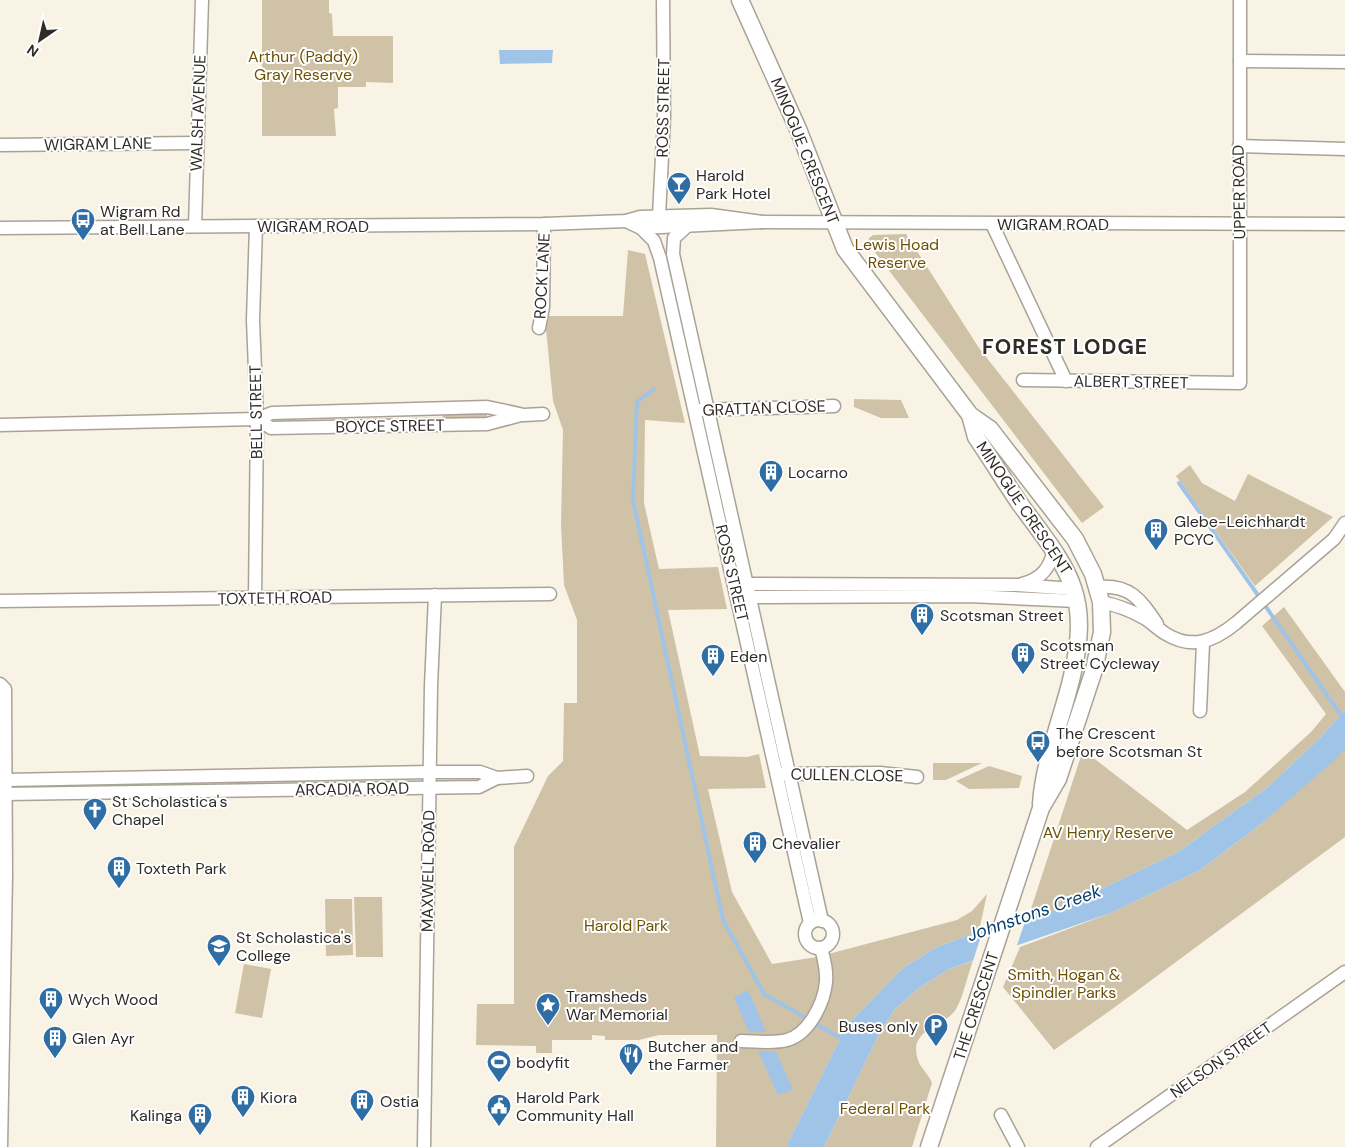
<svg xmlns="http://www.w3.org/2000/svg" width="1345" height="1147" font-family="'DM Sans',sans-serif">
<rect width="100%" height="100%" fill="#f9f3e6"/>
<!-- green -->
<g fill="#d0c2a6">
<path d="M262 0H329V13L332 14 333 36H393V83L366 82V87H338V108L334 109 336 136H262Z"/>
<path d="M906 234 979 348 1104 507 1082 523 868 243 869 238 873 235Z"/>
<path d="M628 250 645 254 685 423 645 420 644 503 659 569 718 567 727 609 668 610 700 756 747 757 759 754 766 788 708 789 732 892 772 964 817 957 957 920 972 911 987 894 979 931 935 948 903 968 847 1025 786 1147H716L717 1035H659L639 1040H605V1036L592 1035V1040H552V1053H536V1046L476 1045 477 1004H514V847L548 776 563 761 564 703H577V620L564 585 561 524 563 430 553 401 546 329 547 316H623Z"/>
<path d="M854 399 901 400 909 418H881L854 407Z"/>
<path d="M487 413V418L443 419 442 414Z"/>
<path d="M1190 465 1202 483 1235 501 1248 474 1333 517 1255 586 1176 476Z"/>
<path d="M1284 607 1345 692V710L1321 737 1268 787 1178 852 1060 909 1028 918 1083 750 1187 830 1245 792 1311 732 1326 714 1262 626Z"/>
<path d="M1345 749V837L1111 1010 1054 1050 1003 987 1020 947 1111 913 1200 870 1261 824Z"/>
<path d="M933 763H982L946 780H933Z"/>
<path d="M989 766 1022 776 1019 788 969 789 956 781Z"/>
<path d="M354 897H382L383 957H356Z"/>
<path d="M325 899H352L353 955 326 956Z"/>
<path d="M973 961C967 976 964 995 956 1009 946 1027 907 1028 918 1060 921 1069 929 1074 932 1083L912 1147H824L880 1032 895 1009 919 988 949 969Z"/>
<path d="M244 964 271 969 262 1018 235 1013Z"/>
</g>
<!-- water -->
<g fill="#a0c4e7">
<path d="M499 50H553L552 63 500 64Z"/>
<path d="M1345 710V749L1336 759 1261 824 1200 870 1111 913 949 969 919 988 895 1009 880 1032 824 1147H786L847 1025 903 968 935 948 979 931 1060 909 1178 852 1268 787 1321 737Z"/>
<path d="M748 990 766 1032H749L734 997Z"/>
<path d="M758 1051H776L793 1090 778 1095Z"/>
</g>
<!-- pier -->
<path fill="#f9f3e6" d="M1027 916 1015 951 972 964 984 927Z"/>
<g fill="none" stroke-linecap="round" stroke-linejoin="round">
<!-- stream -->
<g stroke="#a0c4e7" stroke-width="4">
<path d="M654 389 637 402 633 500 723 920 764 994 844 1040"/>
<path d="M1179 483 1260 598"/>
<path d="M1264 604 1345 721"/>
</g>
<defs>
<g id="minor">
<path d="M1240 61 1345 62"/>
<path d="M0 145 196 143"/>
<path d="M1239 146 1345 149"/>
<path d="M659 216 664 117 663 0"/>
<path d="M626 221 641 228 762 222 1345 224"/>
<path d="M992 224 1066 381"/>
<path d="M195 226 202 0"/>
<path d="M687 226 674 238 673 254 822 921"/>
<path d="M0 228 544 224 626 221 640 217 711 215 762 222"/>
<path d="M641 228 654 241 660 258 810 923"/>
<path d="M539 328 543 307 544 224"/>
<path d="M1023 380 1240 383V0"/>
<path d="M699 410 834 406"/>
<path d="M257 419 271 428 487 424 521 415"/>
<path d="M0 425 257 419 272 413 487 407 524 415 543 414"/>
<path d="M739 584 1017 585 1074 589"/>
<path d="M1022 584C1041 579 1051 568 1054 548"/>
<path d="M1098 587C1130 584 1140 599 1157 624"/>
<path d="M742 597 969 596 1077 601"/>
<path d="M255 598 257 419 253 320 256 226"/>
<path d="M0 601 550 594"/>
<path d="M1101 602C1117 605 1130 610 1144 618 1152 623 1158 629 1166 634 1192 650 1214 641 1236 623L1334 539 1345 523"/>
<path d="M0 684 5 689 6 876 1 1147"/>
<path d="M1200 711 1203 643"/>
<path d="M782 774 880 773 917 777"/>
<path d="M5 780 430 772H480L497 778 527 776"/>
<path d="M5 794 479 787 497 778"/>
<circle cx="819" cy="934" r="14"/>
<path d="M741 1041C756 1041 773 1044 787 1040 809 1034 824 1003 826 982 827 970 824 959 821 948"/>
<path d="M1001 1115 1018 1147"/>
<path d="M424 1147 431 686 435 595"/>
<path d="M1097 1147 1345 972"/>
</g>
<g id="major">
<path d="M740 0 798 129 845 249 970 415 990 429 1075 539 1093 574 1101 602 1102 632 1094 670 1058 779 1041 808 929 1147"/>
<path d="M970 415 976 437C991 459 1005 482 1020 504 1067 568 1092 592 1072 676 1062 719 1044 760 1041 804"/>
</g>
</defs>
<!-- minor casing -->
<use href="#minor" stroke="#a9a397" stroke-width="15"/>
<!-- major casing -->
<use href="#major" stroke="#a9a397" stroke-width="19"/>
<!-- minor -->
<use href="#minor" stroke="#fff" stroke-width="12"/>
<!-- major -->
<use href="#major" stroke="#fff" stroke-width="16"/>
</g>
<!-- icons -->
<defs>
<symbol id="bar-pin" viewBox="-11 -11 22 30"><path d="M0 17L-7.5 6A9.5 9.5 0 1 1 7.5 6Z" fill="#2f6ea5" stroke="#fff"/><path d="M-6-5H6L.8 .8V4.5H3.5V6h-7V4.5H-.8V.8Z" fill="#fff"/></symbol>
<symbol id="bus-pin" viewBox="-11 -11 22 30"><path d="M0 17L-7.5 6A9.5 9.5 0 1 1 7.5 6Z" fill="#2f6ea5" stroke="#fff"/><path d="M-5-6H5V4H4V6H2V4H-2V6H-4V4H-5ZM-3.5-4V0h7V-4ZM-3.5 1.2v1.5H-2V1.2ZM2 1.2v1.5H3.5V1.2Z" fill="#fff"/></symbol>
<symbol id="building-pin" viewBox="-11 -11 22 30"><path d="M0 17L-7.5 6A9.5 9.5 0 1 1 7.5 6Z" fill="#2f6ea5" stroke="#fff"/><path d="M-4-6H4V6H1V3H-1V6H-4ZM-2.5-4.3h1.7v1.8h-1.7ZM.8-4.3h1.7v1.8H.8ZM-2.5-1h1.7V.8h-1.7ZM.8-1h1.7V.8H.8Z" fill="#fff"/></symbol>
<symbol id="church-pin" viewBox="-11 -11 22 30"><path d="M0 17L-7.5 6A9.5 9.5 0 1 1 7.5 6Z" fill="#2f6ea5" stroke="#fff"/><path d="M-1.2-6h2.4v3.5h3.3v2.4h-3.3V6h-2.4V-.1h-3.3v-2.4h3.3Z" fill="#fff"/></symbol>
<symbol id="school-pin" viewBox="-11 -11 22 30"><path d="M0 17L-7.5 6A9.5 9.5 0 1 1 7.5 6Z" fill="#2f6ea5" stroke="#fff"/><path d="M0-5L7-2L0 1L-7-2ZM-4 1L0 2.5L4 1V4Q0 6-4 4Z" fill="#fff"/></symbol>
<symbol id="sight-pin" viewBox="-11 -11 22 30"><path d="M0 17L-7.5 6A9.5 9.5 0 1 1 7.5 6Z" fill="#2f6ea5" stroke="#fff"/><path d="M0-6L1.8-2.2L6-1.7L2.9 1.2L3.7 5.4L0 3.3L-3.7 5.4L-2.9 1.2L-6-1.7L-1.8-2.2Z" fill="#fff"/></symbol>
<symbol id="parking-pin" viewBox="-11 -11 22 30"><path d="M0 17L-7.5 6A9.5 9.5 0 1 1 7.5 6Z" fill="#2f6ea5" stroke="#fff"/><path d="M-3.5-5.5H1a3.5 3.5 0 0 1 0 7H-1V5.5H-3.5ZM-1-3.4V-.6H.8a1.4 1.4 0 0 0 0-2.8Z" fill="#fff"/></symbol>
<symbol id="restaurant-pin" viewBox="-11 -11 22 30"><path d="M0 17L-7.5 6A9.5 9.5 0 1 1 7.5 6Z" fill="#2f6ea5" stroke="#fff"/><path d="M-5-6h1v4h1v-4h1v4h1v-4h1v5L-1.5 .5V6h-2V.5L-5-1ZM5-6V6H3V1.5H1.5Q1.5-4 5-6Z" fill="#fff"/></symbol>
<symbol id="stadium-pin" viewBox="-11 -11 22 30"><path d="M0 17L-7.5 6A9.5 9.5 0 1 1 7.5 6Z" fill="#2f6ea5" stroke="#fff"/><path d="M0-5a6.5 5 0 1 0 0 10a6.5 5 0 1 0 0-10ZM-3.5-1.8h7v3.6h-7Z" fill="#fff"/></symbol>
<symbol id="civic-pin" viewBox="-11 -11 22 30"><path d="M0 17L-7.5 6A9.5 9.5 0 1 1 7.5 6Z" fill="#2f6ea5" stroke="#fff"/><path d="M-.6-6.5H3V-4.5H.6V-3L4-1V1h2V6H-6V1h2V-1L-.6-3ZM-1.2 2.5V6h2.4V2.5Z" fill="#fff"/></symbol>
</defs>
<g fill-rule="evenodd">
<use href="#bar-pin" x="665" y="170" width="28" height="38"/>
<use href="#bus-pin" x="69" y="206" width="28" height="38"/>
<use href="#building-pin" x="757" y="458" width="28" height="38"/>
<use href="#building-pin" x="1142" y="516" width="28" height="38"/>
<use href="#building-pin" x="908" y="601" width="28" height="38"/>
<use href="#building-pin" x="1009" y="640" width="28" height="38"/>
<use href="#building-pin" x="699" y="642" width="28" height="38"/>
<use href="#bus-pin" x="1024" y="728" width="28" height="38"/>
<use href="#church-pin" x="81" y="796" width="28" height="38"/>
<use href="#building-pin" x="741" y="829" width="28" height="38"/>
<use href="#building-pin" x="105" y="854" width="28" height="38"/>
<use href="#school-pin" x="205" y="932" width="28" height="38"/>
<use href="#building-pin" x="37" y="985" width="28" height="38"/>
<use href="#sight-pin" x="534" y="991" width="28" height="38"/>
<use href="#parking-pin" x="922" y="1012" width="28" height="38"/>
<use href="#building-pin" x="41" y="1024" width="28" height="38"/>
<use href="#restaurant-pin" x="617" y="1041" width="28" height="38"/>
<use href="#stadium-pin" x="485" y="1048" width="28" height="38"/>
<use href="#building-pin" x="229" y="1083" width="28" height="38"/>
<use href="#building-pin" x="348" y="1087" width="28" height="38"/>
<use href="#civic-pin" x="485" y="1092" width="28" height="38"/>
<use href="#building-pin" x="186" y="1101" width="28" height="38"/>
</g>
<g text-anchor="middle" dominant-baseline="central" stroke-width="4" stroke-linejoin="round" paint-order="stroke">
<!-- park labels -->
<g font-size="16" fill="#6d5100" stroke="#fff">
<text x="303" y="56">Arthur (Paddy)<tspan x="303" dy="18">Gray Reserve</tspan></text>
<text x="897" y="244">Lewis Hoad<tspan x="897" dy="18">Reserve</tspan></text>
<text x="1108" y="832">AV Henry Reserve</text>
<text x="626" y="925">Harold Park</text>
<text x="1064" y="974">Smith, Hogan &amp;<tspan x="1064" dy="18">Spindler Parks</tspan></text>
<text x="885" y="1108">Federal Park</text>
</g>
<!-- street labels -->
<g font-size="16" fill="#2f2c27" stroke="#fff">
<text transform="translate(663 108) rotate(-89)">ROSS STREET</text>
<text transform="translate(198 113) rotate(-88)">WALSH AVENUE</text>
<text transform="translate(98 144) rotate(-1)">WIGRAM LANE</text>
<text transform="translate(805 151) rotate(68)">MINOGUE CRESCENT</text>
<text transform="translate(1239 192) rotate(-91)">UPPER ROAD</text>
<text x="1053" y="224">WIGRAM ROAD</text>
<text x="313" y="226">WIGRAM ROAD</text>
<text transform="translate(542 276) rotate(-87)">ROCK LANE</text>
<text transform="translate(1131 382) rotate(1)">ALBERT STREET</text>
<text transform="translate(764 408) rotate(-2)">GRATTAN CLOSE</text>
<text transform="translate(256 412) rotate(-91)">BELL STREET</text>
<text transform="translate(390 426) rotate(-1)">BOYCE STREET</text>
<text transform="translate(1024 508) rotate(56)">MINOGUE CRESCENT</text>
<text transform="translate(732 573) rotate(77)">ROSS STREET</text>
<text transform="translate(275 598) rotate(-1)">TOXTETH ROAD</text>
<text transform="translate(847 775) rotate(1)">CULLEN CLOSE</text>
<text transform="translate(352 789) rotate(-1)">ARCADIA ROAD</text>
<text transform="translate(428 871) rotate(-89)">MAXWELL ROAD</text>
<text transform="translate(976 1006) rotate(-72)">THE CRESCENT</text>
<text transform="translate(1221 1060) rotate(-35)">NELSON STREET</text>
</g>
<!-- poi labels -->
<g font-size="16" fill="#2f2c27" stroke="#fff" text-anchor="start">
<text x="696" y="175">Harold<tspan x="696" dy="18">Park Hotel</tspan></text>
<text x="100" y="211">Wigram Rd<tspan x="100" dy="18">at Bell Lane</tspan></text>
<text x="788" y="472">Locarno</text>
<text x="1174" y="521">Glebe-Leichhardt<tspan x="1174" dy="18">PCYC</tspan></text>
<text x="940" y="615">Scotsman Street</text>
<text x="1040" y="645">Scotsman<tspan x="1040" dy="18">Street Cycleway</tspan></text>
<text x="730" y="656">Eden</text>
<text x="1056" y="733">The Crescent<tspan x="1056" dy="18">before Scotsman St</tspan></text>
<text x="112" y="801">St Scholastica's<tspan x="112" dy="18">Chapel</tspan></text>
<text x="772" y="843">Chevalier</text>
<text x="136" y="868">Toxteth Park</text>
<text x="236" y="937">St Scholastica's<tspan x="236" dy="18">College</tspan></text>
<text x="566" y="996">Tramsheds<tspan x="566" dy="18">War Memorial</tspan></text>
<text x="68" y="999">Wych Wood</text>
<text x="918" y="1026" text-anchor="end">Buses only</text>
<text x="72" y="1038">Glen Ayr</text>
<text x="648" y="1046">Butcher and<tspan x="648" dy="18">the Farmer</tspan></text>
<text x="516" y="1062">bodyfit</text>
<text x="260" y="1097">Kiora</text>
<text x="516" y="1097">Harold Park<tspan x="516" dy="18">Community Hall</tspan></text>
<text x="380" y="1101">Ostia</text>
<text x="182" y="1115" text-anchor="end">Kalinga</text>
</g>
<!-- water labels -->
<g font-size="18" font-style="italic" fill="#07406c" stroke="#fff">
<text transform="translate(1034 913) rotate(-19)">Johnstons Creek</text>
</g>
<!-- district labels -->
<g font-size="21" font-weight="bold" letter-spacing="1" fill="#2f2c27" stroke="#fff">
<text x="1065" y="347">FOREST LODGE</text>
</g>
</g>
<!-- north arrow -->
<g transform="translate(40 40) rotate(214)" stroke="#ffffff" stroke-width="4" paint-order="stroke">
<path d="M0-4L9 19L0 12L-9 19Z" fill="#2f2c27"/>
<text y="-8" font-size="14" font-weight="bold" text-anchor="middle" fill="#2f2c27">N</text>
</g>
</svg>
